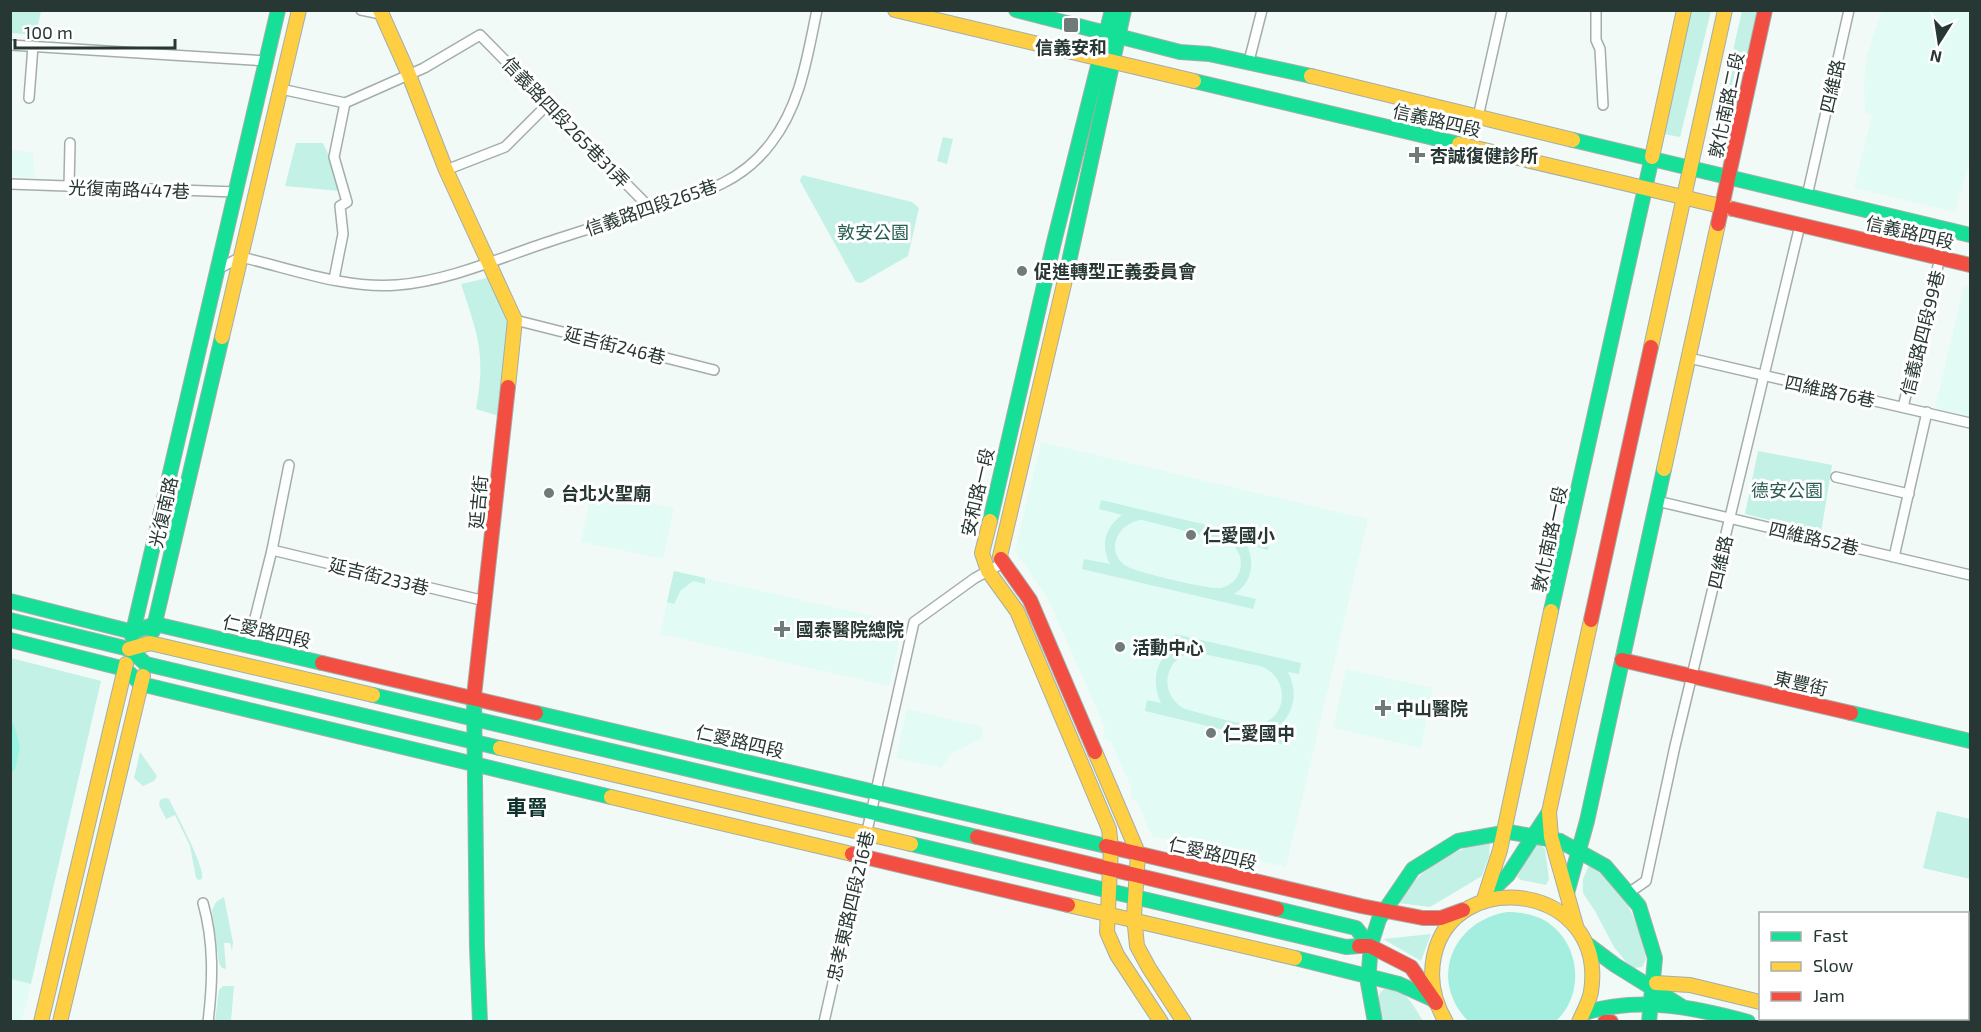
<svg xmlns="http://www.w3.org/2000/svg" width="1981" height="1032" font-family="'Exo 2','Noto Sans TC',sans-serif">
<rect width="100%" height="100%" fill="#f2faf8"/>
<!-- built -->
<g fill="#e2fcf5">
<path d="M1882 11H1970V160L1955 212 1854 188 1872 115 1865 113 1864 81 1867 54Z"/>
<path d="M10 150 33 152 35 178 11 176Z"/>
<path d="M1964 286 1970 287V417L1935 408Z"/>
<path d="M1041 442 1368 519 1286 867 1152 836 1137 801 1131 799V787L1110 740 1103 738 1105 728 1048 599 1015 551Z"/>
<path d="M592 490 674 508 663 559 581 542Z"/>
<path d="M674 571 903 623 889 686 660 634Z"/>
<path d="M1346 669 1433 688 1421 748 1333 728Z"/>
<path d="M907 709 983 727 982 738 952 753 941 768 896 758Z"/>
<path d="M11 979 31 984 22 1021 11 1022Z"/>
</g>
<!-- green -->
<g fill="#c3f1e5" fill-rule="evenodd">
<path d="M10 11H41L36 35 11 33Z"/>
<path d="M1689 11H1711L1680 137 1664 134Z"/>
<path d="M1742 11H1757L1727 147 1712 143Z"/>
<path d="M943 137 953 139 947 164 937 161Z"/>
<path d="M296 143H323L335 169 340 191 285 186Z"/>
<path d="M802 175 912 202 919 208 908 256 861 283 856 282 800 181Z"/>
<path d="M487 278 511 321 502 417 476 409C486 355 478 335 461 284Z"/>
<path d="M1758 451 1832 465 1821 533 1745 514Z"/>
<path d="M1101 500 1270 540 1268 550 1246 544C1256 562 1252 583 1234 594L1256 599 1253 609 1082 569 1084 559 1110 564C1100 546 1105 527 1122 515L1099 509ZM1142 520 1229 542C1238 548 1243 558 1240 570 1238 579 1230 586 1221 588 1211 590 1135 572 1126 566 1104 551 1118 522 1142 520Z"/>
<path d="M674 571 705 578V584L693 581 681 590 674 604 667 602Z"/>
<path d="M1175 634 1301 663 1299 674 1288 672C1299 694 1294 716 1274 730L1289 734 1286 745 1145 711 1147 700 1161 703C1151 682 1155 660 1175 646L1173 645ZM1194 652 1260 666C1288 675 1291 717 1259 724 1243 727 1202 713 1185 709 1158 695 1163 657 1194 652Z"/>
<path d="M11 658 101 681 31 984 11 979Z"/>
<path d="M140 752 157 776 154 781 143 786 134 778Z"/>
<path d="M165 798 169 799C175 812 206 868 202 879L199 880 196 878 190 846 175 815 166 819 159 805 160 800Z"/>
<path d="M1937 811 1970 819V879L1923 868Z"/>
<path d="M1490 842 1489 856 1482 876 1430 907 1399 903C1400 897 1404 893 1409 887 1430 863 1458 847 1490 842Z"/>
<path d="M1539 844 1545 849 1549 879 1546 885 1521 880 1517 877 1535 846Z"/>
<path d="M1589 865C1622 881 1640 924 1646 959L1642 967 1634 968 1626 962 1614 947 1595 911 1583 893V879Z"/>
<path d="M224 897 233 942 232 951 230 943H224L226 969 222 968 219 963 212 910 216 902Z"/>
<path d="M1431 934 1421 961 1383 939Z"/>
<path d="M223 986H234L231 1021H215L219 990Z"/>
<path d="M1385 989C1406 988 1413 1005 1423 1021H1384C1380 1011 1373 995 1385 989Z"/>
</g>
<!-- forest -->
<path fill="#a4eedf" d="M1507 912C1520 912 1532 914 1544 920 1580 941 1586 993 1556 1021H1468C1428 980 1452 921 1507 912Z"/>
<!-- water -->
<path fill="#9af6e2" d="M10 719C17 728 17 737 20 747 17 757 18 767 11 774Z"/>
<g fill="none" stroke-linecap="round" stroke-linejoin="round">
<defs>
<g id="street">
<path d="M361 10 381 14"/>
<path d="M1596 10V40L1600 49 1603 105"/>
<path d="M10 45 267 61"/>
<path d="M1249 61 1262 10"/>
<path d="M281 89 345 103 424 68 480 35 652 210"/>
<path d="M29 98 33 46"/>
<path d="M1478 117 1502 10"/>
<path d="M446 170 505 147 548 104"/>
<path d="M10 184 236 192"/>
<path d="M69 187 70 143"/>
<path d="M1807 196 1849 10"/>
<path d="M218 269 241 257C292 269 345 289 397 285 450 281 504 256 554 240 596 226 639 214 680 199 694 194 710 190 723 183 741 174 759 159 771 143 801 104 807 57 817 10"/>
<path d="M334 279 343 234 340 206 347 202 334 157 345 103"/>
<path d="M515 320 714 370"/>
<path d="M1689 358 1970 423"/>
<path d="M1903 407 1940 258"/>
<path d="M1836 477 1909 494"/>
<path d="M1657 501 1970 575"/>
<path d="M272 550 485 601"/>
<path d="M1894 557 1927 412"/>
<path d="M248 646 272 550 289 465"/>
<path d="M1630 892 1646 881 1675 746 1800 225"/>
<path d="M203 903C214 942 213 981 208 1022"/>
<path d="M824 1022 914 622 975 578 1003 563"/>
</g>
<g id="fast">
<path d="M1016 10 1180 52 1209 54 1311 76"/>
<path d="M1194 81 1459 144"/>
<path d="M1573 140 1970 235"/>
<path d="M1065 280 1124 10"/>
<path d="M990 521 1054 242 1112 10"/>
<path d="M10 601 133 632 155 624 322 663"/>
<path d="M1551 611 1652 157"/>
<path d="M10 620 129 649 146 664 500 748"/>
<path d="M153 631 222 337"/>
<path d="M132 636 278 10"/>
<path d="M10 640 125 669 141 684 611 797"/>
<path d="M373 695 977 837"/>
<path d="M474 696 477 947 480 1022"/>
<path d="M536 713 1106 846"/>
<path d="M1851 713 1970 741"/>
<path d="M911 844 1346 947 1359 946"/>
<path d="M1567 893 1587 821 1664 469"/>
<path d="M1488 894 1508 875 1549 812"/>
<path d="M1277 909 1356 928 1370 946"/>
<path d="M1587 944 1615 965 1681 1006"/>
<path d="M1295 958 1399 984 1432 999"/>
<path d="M1968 1004 1970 991"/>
<path d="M1584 1013C1639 996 1694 1007 1748 1022"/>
<path d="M1831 1018 1844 1022"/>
<path d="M1375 1022 1368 983 1371 944 1379 919 1413 869 1458 841 1509 832 1560 841 1605 866 1639 906 1655 958 1649 1022"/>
<path d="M1963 1022 1964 1018"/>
</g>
<g id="slow">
<path d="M380 10 409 75 446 170 515 320 508 387"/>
<path d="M895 10 1194 81"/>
<path d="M1311 76 1573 140"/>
<path d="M1459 144 1733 209"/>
<path d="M1652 157 1684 10"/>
<path d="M222 337 299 10"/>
<path d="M1651 347 1725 10"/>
<path d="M1664 469 1718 224"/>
<path d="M990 521 982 553 988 571 1017 611 1109 829 1111 847 1107 932 1117 955 1161 1022"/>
<path d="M1001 559 1000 556 1065 280"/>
<path d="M129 649 150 643 373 695"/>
<path d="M500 748 911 844"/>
<path d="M1095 752 1138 853 1134 916 1137 946 1149 968 1184 1022"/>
<path d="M611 797 852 854"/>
<path d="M1485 896 1500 850 1551 611"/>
<path d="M1068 905 1295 958"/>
<path d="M1576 926 1551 837 1549 812 1591 620"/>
<path d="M1656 983 1690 985 1760 1002"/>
<path d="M41 1022 126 664"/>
<path d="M60 1022 143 676"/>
<path d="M1446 1022C1434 1002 1429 980 1434 956 1454 864 1608 884 1591 992 1589 1002 1583 1013 1579 1022"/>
</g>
<g id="jam">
<path d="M1733 209 1970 265"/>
<path d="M1718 224 1765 10"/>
<path d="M1001 559 1030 600 1095 752"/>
<path d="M1591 620 1651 347"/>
<path d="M1622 660 1851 713"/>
<path d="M322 663 536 713"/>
<path d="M474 696 508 387"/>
<path d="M977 837 1277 909"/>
<path d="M1106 846 1361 906 1423 918H1441L1463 910"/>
<path d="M852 854 1068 905"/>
<path d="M1359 946H1370L1411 967 1436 1003"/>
<path d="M1605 1022H1611"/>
</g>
</defs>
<!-- street casing -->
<use href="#street" stroke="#a3aeab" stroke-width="12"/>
<!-- fast casing -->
<use href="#fast" stroke="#a3aeab" stroke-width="16"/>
<!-- slow casing -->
<use href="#slow" stroke="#a3aeab" stroke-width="16"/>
<!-- jam casing -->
<use href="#jam" stroke="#a3aeab" stroke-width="16"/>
<!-- street -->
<use href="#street" stroke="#fdfefe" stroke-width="9"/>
<!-- fast -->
<use href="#fast" stroke="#16e098" stroke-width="14"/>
<!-- slow -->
<use href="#slow" stroke="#ffcf43" stroke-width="14"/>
<!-- jam -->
<use href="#jam" stroke="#f24e42" stroke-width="14"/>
</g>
<!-- markers -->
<g fill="#6e7b78" stroke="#fff" stroke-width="2">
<rect x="1063" y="17" width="16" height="16" rx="3"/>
<path d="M1414 146h6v6h6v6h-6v6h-6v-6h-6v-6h6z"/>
<circle cx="1022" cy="271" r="6"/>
<circle cx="549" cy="493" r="6"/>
<circle cx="1191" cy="535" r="6"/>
<path d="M779 620h6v6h6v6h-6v6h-6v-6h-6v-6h6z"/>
<circle cx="1120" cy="647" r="6"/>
<path d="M1380 699h6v6h6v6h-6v6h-6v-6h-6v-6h6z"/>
<circle cx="1211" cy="733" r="6"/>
</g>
<g text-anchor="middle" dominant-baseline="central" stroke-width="6" stroke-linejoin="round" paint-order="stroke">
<!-- poi labels -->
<g font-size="18" font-weight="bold" fill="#273733" stroke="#fff" text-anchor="start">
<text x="1071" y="47" text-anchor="middle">信義安和</text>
<text x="1430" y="155">杏誠復健診所</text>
<text x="1034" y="271">促進轉型正義委員會</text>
<text x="561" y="493">台北火聖廟</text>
<text x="1203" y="535">仁愛國小</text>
<text x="796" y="629">國泰醫院總院</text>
<text x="1132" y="647">活動中心</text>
<text x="1396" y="708">中山醫院</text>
<text x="1223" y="733">仁愛國中</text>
</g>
<!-- street labels -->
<g font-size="18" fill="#273733" stroke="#fff">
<text transform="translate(1832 86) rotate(-77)">四維路</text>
<text transform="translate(1726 105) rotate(-78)">敦化南路二段</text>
<text transform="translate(1437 120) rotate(13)">信義路四段</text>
<text transform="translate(566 122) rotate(46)">信義路四段265巷31弄</text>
<text transform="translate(129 189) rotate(2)">光復南路447巷</text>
<text transform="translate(651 207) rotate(-19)">信義路四段265巷</text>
<text transform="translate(1910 232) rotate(13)">信義路四段</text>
<text transform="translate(1922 333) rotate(-76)">信義路四段99巷</text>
<text transform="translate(615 345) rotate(14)">延吉街246巷</text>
<text transform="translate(1830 391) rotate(12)">四維路76巷</text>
<text transform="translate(977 492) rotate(-77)">安和路一段</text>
<text transform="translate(478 502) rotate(-85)">延吉街</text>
<text transform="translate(163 512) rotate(-77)">光復南路</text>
<text transform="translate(1814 538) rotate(13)">四維路52巷</text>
<text transform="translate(1549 539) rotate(-78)">敦化南路一段</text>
<text transform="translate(1720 562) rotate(-77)">四維路</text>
<text transform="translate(379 576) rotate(14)">延吉街233巷</text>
<text transform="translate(267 631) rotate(13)">仁愛路四段</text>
<text transform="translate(1801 683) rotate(13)">東豐街</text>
<text transform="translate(740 741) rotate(13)">仁愛路四段</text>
<text transform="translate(1213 853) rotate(13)">仁愛路四段</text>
<text transform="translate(850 906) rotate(-77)">忠孝東路四段216巷</text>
</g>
<!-- park labels -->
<g font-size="18" fill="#275c51" stroke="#fff">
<text x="873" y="232">敦安公園</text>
<text x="1787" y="490">德安公園</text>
</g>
<!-- quarter labels -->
<g font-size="21" font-weight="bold" fill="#0d332c" stroke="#fff">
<text x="527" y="806">車罾</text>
</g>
</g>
<!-- border -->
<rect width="1981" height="1032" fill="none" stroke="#273733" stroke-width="24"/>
<!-- legend -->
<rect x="1759" y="912" width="210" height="108" fill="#ffffff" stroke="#a9afad" stroke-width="1.5"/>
<rect x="1771" y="932" width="30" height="9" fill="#16e098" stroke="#a9afad" stroke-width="1.5"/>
<text x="1813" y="942" font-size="18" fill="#273733">Fast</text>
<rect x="1771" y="962" width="30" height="9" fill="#ffcf43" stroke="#a9afad" stroke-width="1.5"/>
<text x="1813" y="972" font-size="18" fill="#273733">Slow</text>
<rect x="1771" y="992" width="30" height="9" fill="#f24e42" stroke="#a9afad" stroke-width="1.5"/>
<text x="1813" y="1002" font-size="18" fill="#273733">Jam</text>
<!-- north arrow -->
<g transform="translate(1939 42) rotate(192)" stroke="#ffffff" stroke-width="4.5" paint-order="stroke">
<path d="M0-4.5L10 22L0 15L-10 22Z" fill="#273733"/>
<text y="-9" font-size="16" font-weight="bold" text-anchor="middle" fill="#273733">N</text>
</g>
<!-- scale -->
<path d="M15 39v9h160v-9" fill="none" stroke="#273733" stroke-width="3"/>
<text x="24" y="39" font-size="18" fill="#273733" stroke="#ffffff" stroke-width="4.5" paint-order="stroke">100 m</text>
</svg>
